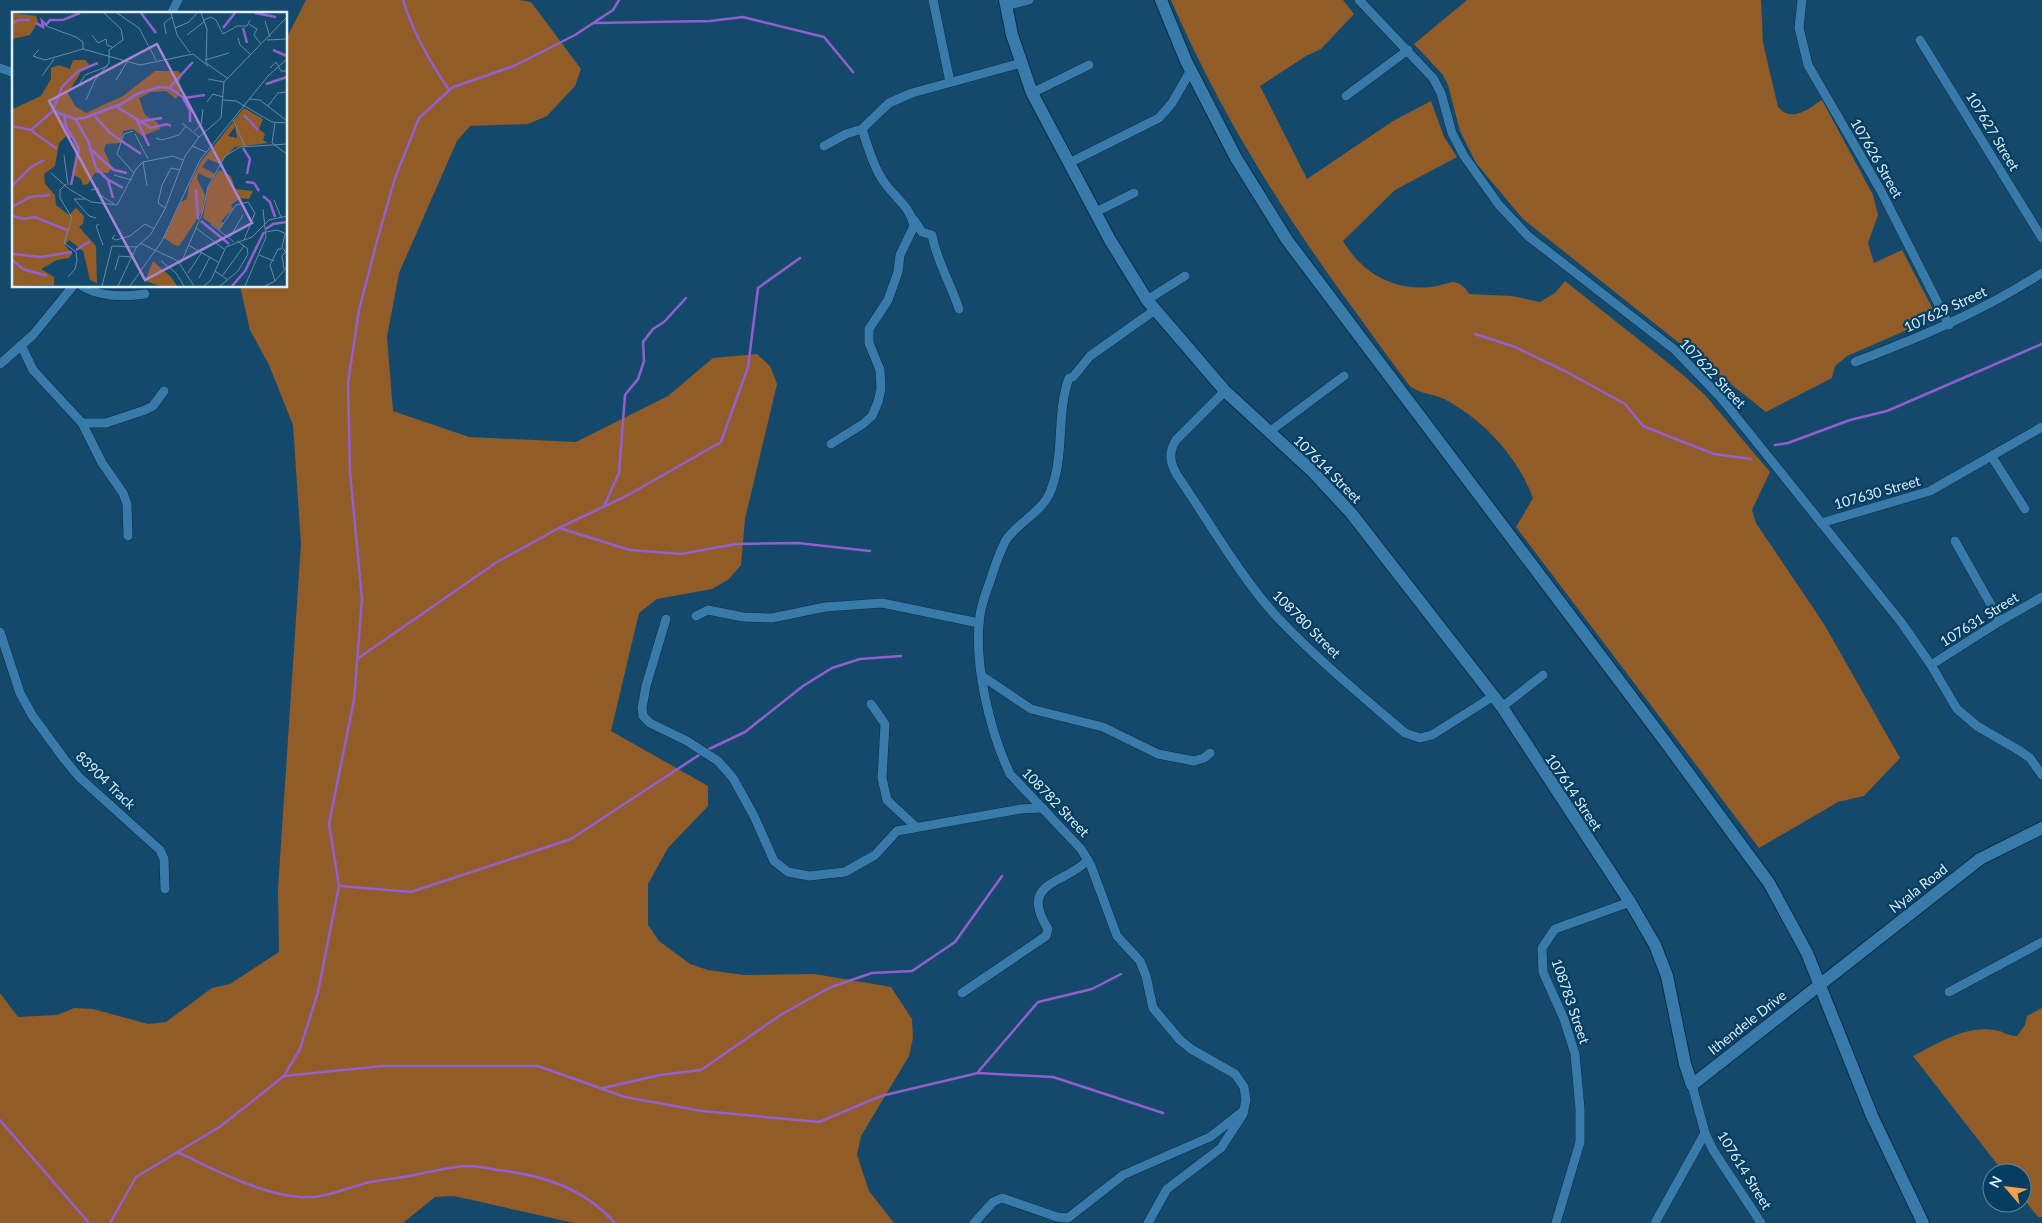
<svg xmlns="http://www.w3.org/2000/svg" width="2042" height="1223" font-family="Lato,sans-serif">
<rect width="100%" height="100%" fill="#14496c"/>
<!-- green -->
<g fill="#915c27">
<path d="M306 0H519L531 2 581 69 575 86 547 116 528 124 470 126 457 141 399 273 387 337 393 411 469 437 576 442 668 396 713 358 757 354 770 366 777 384 745 519 741 565 729 579 712 589 657 599 639 613 611 731 708 786V806L668 848 648 884V925L659 941 690 964 708 970 744 975 815 974 891 987 912 1019 913 1038 909 1056 861 1136 857 1155 869 1191 894 1223H574L454 1196 435 1197 403 1223H0V993L18 1017 57 1015 74 1008 93 1009 148 1024 166 1022 212 988 230 984 279 952 278 889 301 544 293 425 269 365 250 330 240 286H286V39Z"/>
<path d="M1171 0H1343L1354 14 1321 49 1306 56 1260 86 1307 179 1393 121 1431 101 1444 137 1457 157 1395 190 1343 241C1363 275 1398 293 1437 286 1442 285 1447 283 1452 282 1460 282 1466 288 1469 294L1512 296 1540 302 1555 293 1565 281 1682 374 1705 395 1770 472 1752 510 1756 523 1824 624 1900 758 1864 796 1838 802 1759 848 1516 527 1533 498C1517 456 1484 420 1444 399 1434 394 1416 393 1409 385 1392 363 1376 340 1360 318 1286 218 1220 114 1171 0Z"/>
<path d="M1467 0H1761L1763 43 1778 107C1792 123 1808 109 1822 100L1873 195 1878 215 1868 243 1874 263 1902 250 1937 317 1847 356 1835 366 1832 378 1766 412 1523 219 1476 163 1460 131 1448 85 1443 75 1414 44Z"/>
<path d="M2042 1008V1217H2038L2022 1197V1173H2004L1913 1056C1939 1043 1968 1023 1999 1031 2006 1033 2009 1036 2017 1036L2025 1025 2027 1016Z"/>
</g>
<g fill="none" stroke-linecap="round" stroke-linejoin="round">
<!-- stream -->
<g stroke="#925fcf" stroke-width="2.5">
<path d="M403 0C413 33 430 62 449 90"/>
<path d="M594 23 710 21 743 17 824 37 853 72"/>
<path d="M1475 334 1515 347 1565 371 1625 404 1643 426 1714 454 1751 459"/>
<path d="M1775 445 1788 443 1850 420 1887 411 2042 344"/>
<path d="M604 506 619 473 625 395 638 379 644 361 643 342 653 329 664 322 686 298"/>
<path d="M559 528 630 550 681 554 736 544 798 543 870 551"/>
<path d="M357 659 497 562 559 528 628 495 721 442 748 367 758 288 800 258"/>
<path d="M707 750 745 732 803 686 832 668 860 659 901 656"/>
<path d="M340 886 411 892 571 839 702 753"/>
<path d="M978 1072 1038 1002 1092 989 1121 974"/>
<path d="M284 1076 383 1066H538L625 1097 702 1111 819 1122 881 1096 978 1073 1053 1077 1163 1113"/>
<path d="M603 1088 660 1075 701 1070 782 1014 831 987 872 973 912 971 955 942 1002 876"/>
<path d="M0 1120 89 1223"/>
<path d="M177 1152C214 1169 261 1195 301 1197 327 1199 346 1187 371 1182 385 1179 401 1178 415 1175 433 1171 449 1167 467 1166 477 1166 488 1168 497 1170 543 1175 584 1188 615 1223"/>
<path d="M110 1223 136 1177 221 1126 284 1076 300 1049 318 992 339 886 329 824 354 700 362 599 350 472 348 383 359 310 377 241 395 178 419 118 453 87 514 66 575 35 613 10 619 0"/>
</g>
<defs>
<g id="street">
<path d="M933 0 950 82"/>
<path d="M1359 0 1433 78 1441 93 1452 133 1464 156 1499 205 1528 236 1675 350 1721 398 1901 622 1931 665 1957 709 1977 726 2020 751 2030 758 2042 775"/>
<path d="M1802 0 1799 28 1808 65 1881 191 1949 325"/>
<path d="M1006 6 1029 0"/>
<path d="M171 14 178 0"/>
<path d="M1920 40 2042 238"/>
<path d="M0 68 14 73"/>
<path d="M1032 93 1089 65"/>
<path d="M1346 96 1408 50"/>
<path d="M824 146 846 134 862 129 889 103 912 93 1021 63"/>
<path d="M1069 163 1159 118 1172 103 1191 70"/>
<path d="M1096 212 1134 193"/>
<path d="M914 220 922 232 932 235C937 262 951 284 959 309"/>
<path d="M82 286C99 297 126 297 145 294"/>
<path d="M1147 300 1185 276"/>
<path d="M21 345 33 370 82 423 102 463 123 493 127 504 128 536"/>
<path d="M1855 362C1923 336 1981 312 2042 273"/>
<path d="M0 364 33 335 73 286"/>
<path d="M1225 391 1176 440C1168 453 1170 463 1177 475 1208 520 1241 578 1278 618 1317 659 1362 696 1405 733L1420 738 1432 735 1492 697"/>
<path d="M82 423H106L145 410 153 406 164 391"/>
<path d="M1269 432 1344 376"/>
<path d="M831 444 863 424 872 416 878 402 881 389 880 370 869 343V329L888 300 898 272 900 255 914 226C910 205 893 197 882 179 872 164 868 146 862 129"/>
<path d="M1992 457 2025 509"/>
<path d="M1821 523 1930 491 2042 427"/>
<path d="M1955 541 2000 621"/>
<path d="M696 616 708 610 743 617 772 618 825 607 882 603 979 623"/>
<path d="M666 619 646 686 642 708 643 716 650 723 687 741 718 761 733 778 754 816 774 861 788 872 809 876 845 872 875 855 897 831 1021 809 1043 808"/>
<path d="M0 632 20 693 32 715 65 760 79 777 160 850 164 859 165 889"/>
<path d="M1931 665 2000 621 2042 597"/>
<path d="M982 676 1031 709 1103 727 1158 754 1194 761 1204 758 1210 753"/>
<path d="M871 704 885 724 882 778 887 800 916 827"/>
<path d="M1502 707 1543 675"/>
<path d="M1949 992 2042 942"/>
<path d="M962 993 1046 936 1048 929C1018 881 1064 885 1088 860"/>
<path d="M1692 1085 1705 1133 1713 1150 1761 1223"/>
<path d="M974 1223 993 1202 1002 1198 1057 1217 1068 1218 1123 1175 1210 1137 1242 1112"/>
<path d="M1148 1223 1167 1189 1221 1148 1243 1114 1246 1100 1244 1087 1235 1074 1191 1049 1180 1040 1153 1008 1146 976 1140 961 1117 936 1091 866 1081 849 1010 774C990 732 973 662 980 615 982 601 988 588 992 575 996 563 1000 551 1006 540 1019 521 1043 512 1051 490 1065 454 1056 413 1069 378L1073 377 1090 356 1155 310"/>
<path d="M1556 1223 1580 1142V1109L1575 1054 1564 1019 1543 972 1542 948 1555 929 1630 902"/>
<path d="M1655 1223 1705 1133"/>
</g>
<g id="secondary">
<path d="M1005 0 1012 35 1032 93 1110 240 1147 300 1225 391 1312 471 1351 513 1502 707 1630 902 1655 945 1667 976 1685 1064 1692 1085 1980 859 2042 828"/>
<path d="M1161 0 1186 61 1236 158 1287 240 1664 740 1769 883 1807 953 1872 1116 1923 1223"/>
</g>
</defs>
<!-- street casing -->
<use href="#street" stroke="#092e46" stroke-width="10"/>
<!-- secondary casing -->
<use href="#secondary" stroke="#092e46" stroke-width="14"/>
<!-- street -->
<use href="#street" stroke="#387bab" stroke-width="9"/>
<!-- secondary -->
<use href="#secondary" stroke="#387bab" stroke-width="12"/>
</g>
<g text-anchor="middle" dominant-baseline="central" stroke-width="4.5" stroke-linejoin="round" paint-order="stroke">
<!-- street labels -->
<g font-size="14" fill="#dbefff" stroke="#053e60">
<text transform="translate(1993 131) rotate(59)">107627 Street</text>
<text transform="translate(1877 158) rotate(60)">107626 Street</text>
<text transform="translate(1945 309) rotate(-25)">107629 Street</text>
<text transform="translate(1713 373) rotate(47)">107622 Street</text>
<text transform="translate(1328 469) rotate(45)">107614 Street</text>
<text transform="translate(1877 492) rotate(-16)">107630 Street</text>
<text transform="translate(1979 619) rotate(-32)">107631 Street</text>
<text transform="translate(1307 624) rotate(45)">108780 Street</text>
<text transform="translate(106 780) rotate(44)">83904 Track</text>
<text transform="translate(1574 792) rotate(56)">107614 Street</text>
<text transform="translate(1056 802) rotate(46)">108782 Street</text>
<text transform="translate(1918 888) rotate(-38)">Nyala Road</text>
<text transform="translate(1571 1001) rotate(71)">108783 Street</text>
<text transform="translate(1747 1022) rotate(-38)">Ithendele Drive</text>
<text transform="translate(1745 1170) rotate(58)">107614 Street</text>
</g>
</g>
<!-- overview -->
<g transform="translate(12 12)">
<rect width="275" height="275" fill="#14496c"/>
<path d="M0 1 24 4 26 10 18 23 0 27ZM61 48H74L78 55 69 60 56 81 63 94 74 101 111 84 143 59H166L170 63 167 70 169 79 164 87 154 79 139 80 127 86 133 103 146 111 148 117 130 124 121 117 111 119 109 131 94 132 92 138 100 156 96 161H83L76 172 71 173 69 167 60 162 64 139 60 126 54 124 47 131 43 154 32 162 33 172 43 183 44 193 57 203 64 196 72 204 71 212 67 215 84 234 85 271 78 268 71 239 57 228 53 233 60 242 57 246 45 248 29 257 42 265V273L0 274V67L1 97 29 84 39 67V56L46 53 58 57ZM232 96 251 107 247 117 253 122 251 128 256 131 223 135 207 152 196 147 190 155 203 162 199 167 186 161 185 167 193 183 190 200 167 234 162 233 152 226 169 190 175 187 177 174 188 151 221 110 223 115 216 124 225 126 222 108ZM207 158 219 164 223 177 241 179 237 187 228 186 219 193 221 197 209 209 212 211 207 217 191 206 196 176ZM141 249 159 265 165 274H148L133 269Z" fill="#915c27"/>
<path fill="none" stroke="#925fcf" stroke-width="2.5" d="M129 1 144 21M243 1 264 5M24 11 31 15 30 9 34 13 38 8H51L68 1M0 12 6 8H18M211 16 223 1M231 16 235 31M261 38 275 44M254 72 275 65M158 75 181 50M171 86 178 98V110M105 95 139 116 155 112 159 114M41 98 50 75 66 59 86 51M52 102 54 114 67 137 59 173M232 103 246 118M83 104 98 121 129 142M124 106 137 134M64 108 76 129 84 156 96 168 101 186M130 109 150 106M0 114 19 118 41 99 63 107 72 106 109 92 127 81 147 75 158 76 172 86 193 83M20 119 45 137M77 136 102 158 115 161M231 136 238 147 235 162M97 168 111 176M234 170 242 171 247 179M0 174 19 155 32 148M184 177 186 207M251 184 258 190 263 205M0 195 18 185 38 183M0 204 12 207 23 205 55 218M189 209 217 232M254 217 261 212 275 210M64 238 78 229M0 242 29 245 60 240M0 248 11 257 35 264M220 274 233 259 252 220"/>
<path fill="none" stroke="#648ba7" stroke-width="1" d="M105 1 127 16 144 48M159 1 165 23 178 41M189 1 195 17 194 51 215 66M192 8 199 5 204 8 211 22 225 14H235L238 8M253 9 258 25M237 12 245 17 242 23 249 32M34 14 64 25 71 30V37M163 16 177 10 185 1M154 22 152 11 160 5M80 23 86 31 94 27 95 33 100 35M175 23 193 9M226 26 228 33 238 42M255 28 275 27M27 38 21 44 33 48 71 37 128 53 181 42 196 54M193 48 217 41M258 56 264 50 269 59H275M30 64 42 47M196 67 212 70M104 68 115 50M66 74 73 63 96 54M237 87 248 88 275 109M74 88 83 68 97 51V38L111 28 109 17 92 1M211 88 224 89 260 110 275 111M195 90 201 82 211 85M256 94 266 81 275 80M221 108 233 134M170 111 187 125M263 111 260 131 275 142M121 119 112 122 105 142 122 161M182 119 189 113 191 97M123 122 136 147M144 126 150 128 167 123 174 114M180 134 194 140M52 143 56 173M131 150 135 174M39 161 57 177 79 190 105 193 124 157 131 150 161 144 171 148M102 163 120 168M54 172 48 178V186L60 206 52 231 64 240 65 248 63 257 56 265M79 178 86 176 88 183 102 192M73 187H62L77 204 84 206M262 188 269 205M153 196 146 191 150 173 159 156 168 158M87 212 84 214 91 233M199 212 222 230M184 216 212 237M207 218 224 193 236 190 243 201 232 228M254 220 265 218 275 222M273 222 270 235 275 242M103 223 100 226 104 228 118 224 133 212 142 217M218 225 231 203M128 231 166 249 182 274M176 233 206 250M247 243 262 249M149 249 164 261 172 274M169 251 190 202 196 175 213 144 228 135 275 132M272 257 270 244 275 238M103 258 107 244 119 245M203 259 216 268M176 261 190 240M211 263 232 234M187 266 198 245M263 269 258 253 266 237H270M90 274 100 234 125 235M106 274 124 236 139 222 153 197 173 144 187 125 209 106 212 70 275 5M118 274 150 229 188 148 256 64 275 47M192 274 199 268 214 235 240 225 257 208 275 204M208 274 226 259 236 242 235 236 225 229M233 274 254 225 251 197M253 274 263 269 275 255"/>
<path fill="#a684dc" fill-opacity="0.15" stroke="#a684dc" stroke-width="2.5" d="M145 32 240 211 133 268 37 89Z"/>
<rect width="275" height="275" fill="none" stroke="#dbefff" stroke-width="2.5"/>
</g>
<!-- north arrow -->
<g transform="translate(2007 1188) rotate(298)"><circle r="24" fill="#053e60" stroke="#5b85a0"/>
<path d="M0-4L9 19L0 12L-9 19Z" fill="#f8a14a"/>
<text y="-8" font-size="14" font-weight="bold" text-anchor="middle" fill="#dbefff">N</text>
</g>
</svg>
